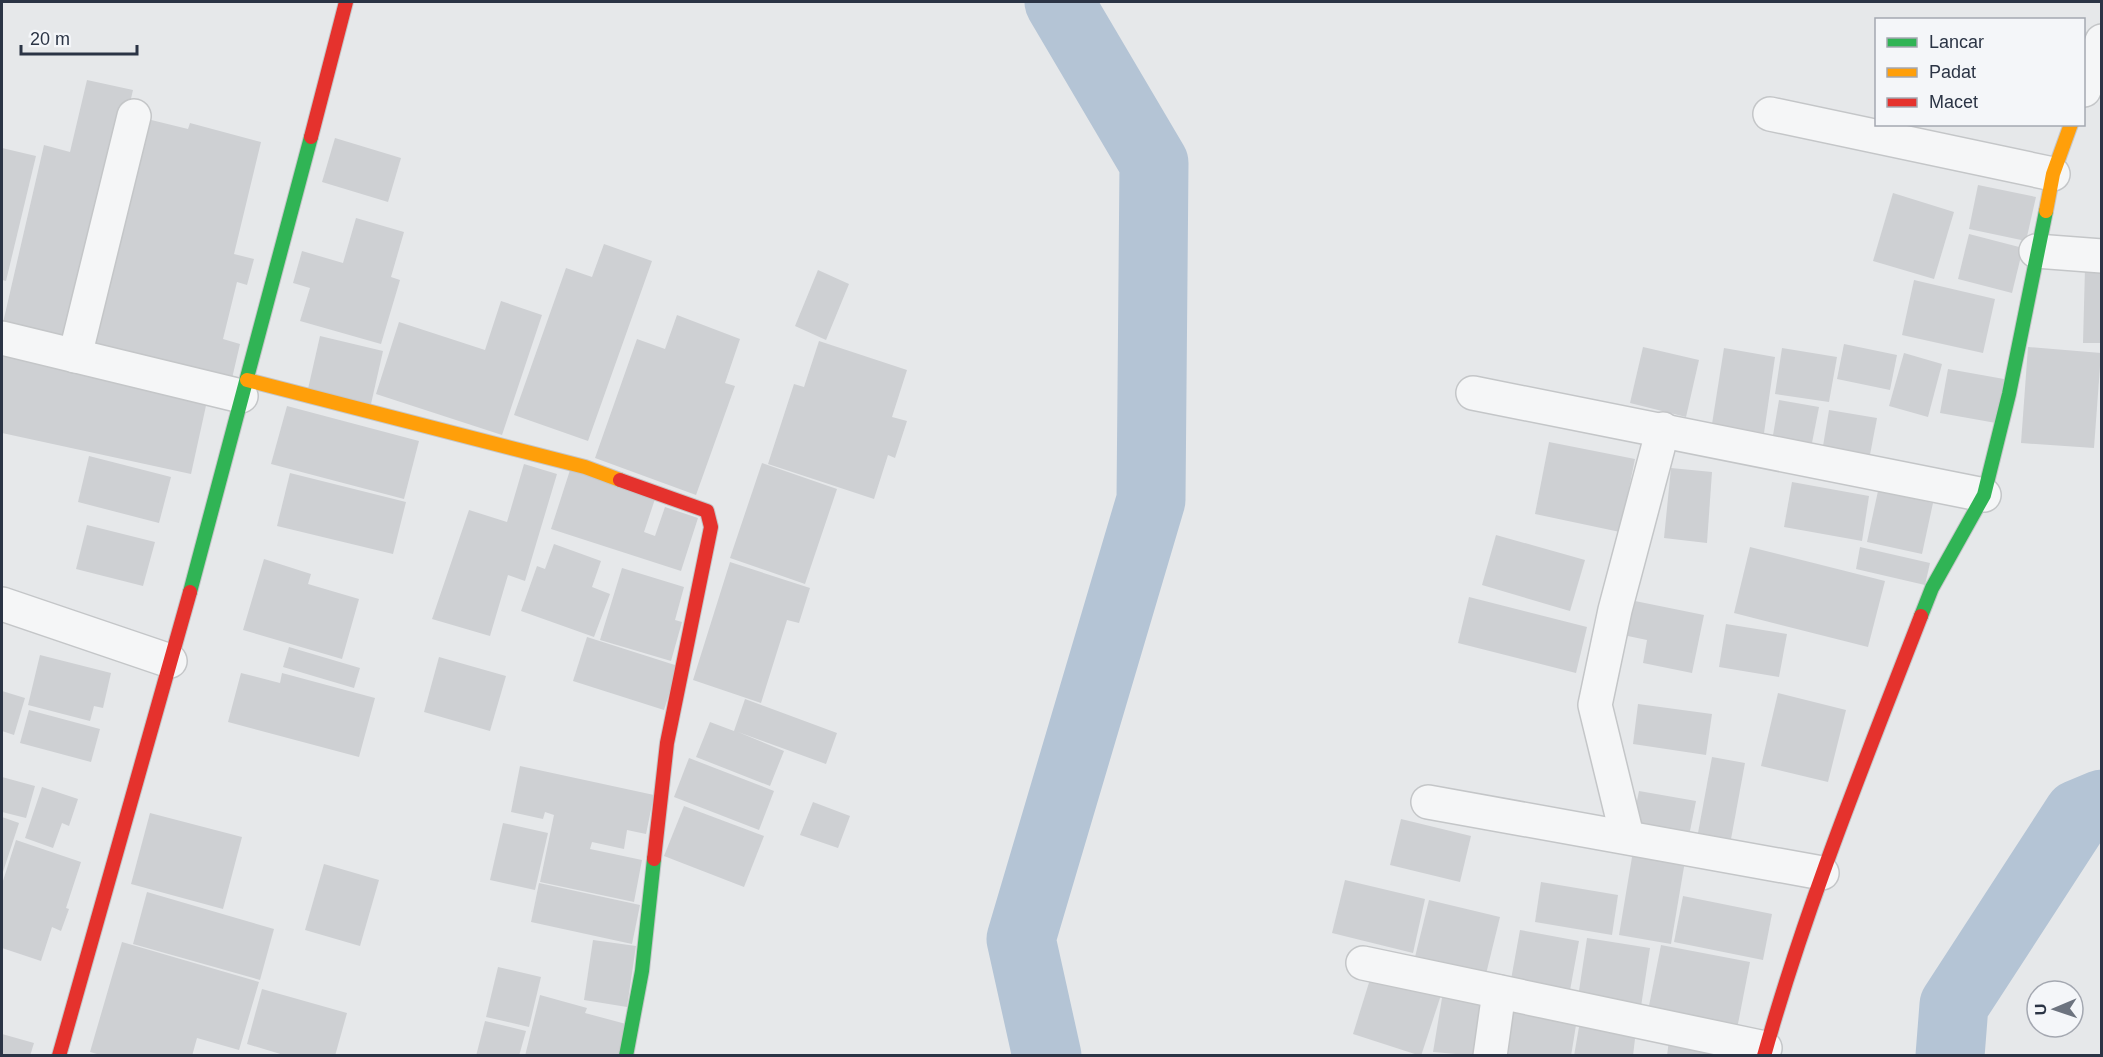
<svg xmlns="http://www.w3.org/2000/svg" width="2103" height="1057" font-family="Helvetica,sans-serif">
<rect width="100%" height="100%" fill="#e6e8ea"/>
<g fill="none" stroke-linecap="round" stroke-linejoin="round">
<!-- river -->
<g stroke="#b4c4d5" stroke-width="69">
<path d="M1047 1056 1021 939 1151 500 1154 163 1059 2"/>
<path d="M1950 1056 1954 1005 2078 814 2102 804"/>
</g>
</g>
<!-- building -->
<g fill="#ced0d3">
<path d="M87 80 133 90 73 348 2 327 44 145 70 152Z"/>
<path d="M139 117 188 129 190 123 261 142 234 254 254 259 247 285 237 282 223 339 240 344 230 387 81 349Z"/>
<path d="M335 138 401 158 388 202 322 182Z"/>
<path d="M2 148 36 156 6 281 2 280Z"/>
<path d="M1978 185 2036 197 2026 241 1969 229Z"/>
<path d="M1893 193 1954 212 1934 279 1873 261Z"/>
<path d="M356 218 404 232 391 277 400 280 381 344 300 321 310 288 293 283 302 251 343 263Z"/>
<path d="M1969 234 2023 248 2012 293 1958 279Z"/>
<path d="M604 244 652 261 588 441 514 415 566 268 592 277Z"/>
<path d="M2085 268H2102V343H2083Z"/>
<path d="M818 270 849 284 826 340 795 326Z"/>
<path d="M1914 280 1995 299 1983 353 1902 335Z"/>
<path d="M501 301 542 315 502 435 376 394 399 322 485 350Z"/>
<path d="M677 315 740 339 725 383 735 386 696 495 595 458 637 339 665 349Z"/>
<path d="M320 336 383 351 371 404 308 389Z"/>
<path d="M819 341 907 370 892 417 907 421 895 458 888 455 874 499 768 464 794 384 804 387Z"/>
<path d="M1844 344 1897 355 1890 390 1837 379Z"/>
<path d="M2 346 209 392 191 474 2 433Z"/>
<path d="M1643 347 1699 360 1686 417 1630 403Z"/>
<path d="M2028 347 2101 353 2094 448 2021 443Z"/>
<path d="M1724 348 1775 357 1764 433 1712 424Z"/>
<path d="M1782 348 1837 357 1829 402 1775 394Z"/>
<path d="M1904 353 1942 364 1928 417 1889 406Z"/>
<path d="M1948 369 2004 379 1996 423 1940 413Z"/>
<path d="M1779 400 1819 407 1811 448 1772 441Z"/>
<path d="M287 406 419 441 404 499 271 464Z"/>
<path d="M1829 410 1877 418 1869 460 1822 452Z"/>
<path d="M1549 442 1635 459 1620 532 1535 514Z"/>
<path d="M89 456 171 477 159 523 78 502Z"/>
<path d="M762 463 837 489 805 584 730 558Z"/>
<path d="M524 464 557 474 525 581 508 575 490 636 432 619 469 510 507 522Z"/>
<path d="M571 467 656 496 644 532 655 536 665 507 698 518 681 571 551 529Z"/>
<path d="M1671 468 1712 472 1707 543 1664 538Z"/>
<path d="M290 473 406 502 393 554 277 526Z"/>
<path d="M1792 482 1869 496 1862 541 1784 527Z"/>
<path d="M1878 491 1933 503 1922 554 1867 542Z"/>
<path d="M87 525 155 542 143 586 76 569Z"/>
<path d="M1496 535 1585 560 1570 611 1482 585Z"/>
<path d="M554 544 601 561 592 587 610 594 594 637 521 611 537 566 545 569Z"/>
<path d="M1750 547 1885 581 1868 647 1734 613Z"/>
<path d="M1860 547 1930 563 1925 585 1856 569Z"/>
<path d="M264 559 311 574 308 584 359 599 342 659 243 630Z"/>
<path d="M730 562 810 588 799 623 787 620 761 703 693 680Z"/>
<path d="M622 568 684 587 675 620 682 622 671 661 600 640Z"/>
<path d="M1469 597 1587 627 1576 673 1458 643Z"/>
<path d="M1630 600 1704 615 1692 673 1643 663 1647 640 1623 635Z"/>
<path d="M1726 624 1787 634 1779 677 1719 667Z"/>
<path d="M587 637 678 666 664 710 573 681Z"/>
<path d="M289 647 360 668 354 688 283 667Z"/>
<path d="M40 655 111 673 103 708 94 706 90 721 28 705Z"/>
<path d="M439 657 506 676 490 731 424 712Z"/>
<path d="M241 673 280 683 282 673 375 698 359 757 228 722Z"/>
<path d="M2 691 25 698 14 735 2 731Z"/>
<path d="M1778 693 1846 710 1828 782 1761 766Z"/>
<path d="M745 699 837 733 826 764 738 732 784 751 770 786 696 757 710 722 734 731Z"/>
<path d="M1638 704 1712 714 1706 755 1633 744Z"/>
<path d="M29 710 100 729 91 762 20 743Z"/>
<path d="M1712 757 1745 763 1731 839 1698 833Z"/>
<path d="M689 758 774 791 759 830 674 797Z"/>
<path d="M520 766 654 795 646 834 627 830 624 849 592 842 590 849 642 860 634 902 540 882 554 815 545 812 543 819 511 812Z"/>
<path d="M2 777 35 786 26 818 2 812Z"/>
<path d="M42 787 78 799 69 826 62 823 53 848 25 838Z"/>
<path d="M1639 791 1696 801 1688 841 1631 830Z"/>
<path d="M813 802 850 816 838 848 800 835Z"/>
<path d="M684 806 764 836 744 887 664 856Z"/>
<path d="M150 813 242 837 223 909 131 884Z"/>
<path d="M2 817 19 823 2 875Z"/>
<path d="M1401 819 1471 836 1460 882 1390 865Z"/>
<path d="M503 823 548 833 535 890 490 880Z"/>
<path d="M16 840 81 862 66 908 69 909 61 931 52 927 41 961 2 948V884Z"/>
<path d="M1634 845 1686 855 1671 944 1619 935Z"/>
<path d="M324 864 379 880 360 946 305 930Z"/>
<path d="M1345 880 1425 899 1413 953 1332 933Z"/>
<path d="M1541 882 1618 895 1612 935 1535 922Z"/>
<path d="M539 883 640 905 632 944 531 922Z"/>
<path d="M147 892 274 929 260 980 133 944Z"/>
<path d="M1683 896 1772 914 1763 960 1674 942Z"/>
<path d="M1429 900 1500 917 1486 974 1415 957Z"/>
<path d="M1520 930 1579 941 1569 996 1510 985Z"/>
<path d="M1587 938 1650 948 1640 1013 1577 1004Z"/>
<path d="M593 940 636 946 627 1007 584 1000Z"/>
<path d="M122 942 259 982 239 1050 197 1038 192 1056H104L90 1052Z"/>
<path d="M1661 945 1750 962 1736 1034 1647 1016Z"/>
<path d="M498 967 541 977 529 1027 486 1017Z"/>
<path d="M1372 973 1441 995 1421 1056 1353 1034Z"/>
<path d="M262 989 347 1013 335 1056H287L247 1044Z"/>
<path d="M1443 992 1487 1000 1479 1056 1433 1052Z"/>
<path d="M540 995 587 1008 585 1013 626 1024 618 1056H525Z"/>
<path d="M1511 1008 1577 1019 1571 1056H1503Z"/>
<path d="M485 1021 526 1031 519 1056H476Z"/>
<path d="M1580 1021 1636 1030 1633 1056H1574Z"/>
<path d="M2 1034 34 1043 30 1056H2Z"/>
<path d="M1669 1040 1749 1056H1667Z"/>
</g>
<g fill="none" stroke-linecap="round" stroke-linejoin="round">
<defs>
<g id="street">
<path d="M2084 90 2102 41"/>
<path d="M1770 114 2053 174"/>
<path d="M2036 251 2102 256"/>
<path d="M2 338 241 396"/>
<path d="M75 356 134 116"/>
<path d="M1473 393 1984 495"/>
<path d="M2 604 170 661"/>
<path d="M1428 802 1822 873"/>
<path d="M1627 836 1595 705 1615 610 1663 429"/>
<path d="M1363 963 1765 1048"/>
<path d="M1490 1056 1499 992"/>
</g>
<g id="fast">
<path d="M190 592 311 137"/>
<path d="M1921 616 1932 588 1984 495 2009 394 2046 211"/>
<path d="M626 1056 642 971 654 859"/>
</g>
<g id="slow">
<path d="M2046 211 2053 174 2071 124"/>
<path d="M247 380 585 467 620 480"/>
</g>
<g id="jam">
<path d="M311 137 346 2"/>
<path d="M620 480 707 511 711 527 667 743 654 859"/>
<path d="M59 1056 190 592"/>
<path d="M1764 1056C1806 905 1865 761 1921 616"/>
</g>
</defs>
<!-- street casing -->
<use href="#street" stroke="#c4c6c8" stroke-width="36"/>
<!-- fast casing -->
<use href="#fast" stroke="#c4c6c8" stroke-width="16"/>
<!-- slow casing -->
<use href="#slow" stroke="#c4c6c8" stroke-width="16"/>
<!-- jam casing -->
<use href="#jam" stroke="#c4c6c8" stroke-width="16"/>
<!-- street -->
<use href="#street" stroke="#f5f6f7" stroke-width="33"/>
<!-- fast -->
<use href="#fast" stroke="#30b455" stroke-width="14"/>
<!-- slow -->
<use href="#slow" stroke="#ff9f0a" stroke-width="14"/>
<!-- jam -->
<use href="#jam" stroke="#e5322d" stroke-width="14"/>
</g>
<!-- border -->
<rect width="2103" height="1057" fill="none" stroke="#2b3445" stroke-width="6"/>
<!-- legend -->
<rect x="1875" y="18" width="210" height="108" fill="#f4f6f9" stroke="#a4a8b1" stroke-width="1.5"/>
<rect x="1887" y="38" width="30" height="9" fill="#30b455" stroke="#a4a8b1" stroke-width="1.5"/>
<text x="1929" y="48" font-size="18" fill="#2b3445">Lancar</text>
<rect x="1887" y="68" width="30" height="9" fill="#ff9f0a" stroke="#a4a8b1" stroke-width="1.5"/>
<text x="1929" y="78" font-size="18" fill="#2b3445">Padat</text>
<rect x="1887" y="98" width="30" height="9" fill="#e5322d" stroke="#a4a8b1" stroke-width="1.5"/>
<text x="1929" y="108" font-size="18" fill="#2b3445">Macet</text>
<!-- north arrow -->
<g transform="translate(2055 1009) rotate(268)"><circle r="28" fill="#f4f6f9" stroke="#a4a8b1" stroke-width="1.5"/>
<path d="M0-4.5L10 22L0 15L-10 22Z" fill="#6c737f"/>
<text y="-9" font-size="16" font-weight="bold" text-anchor="middle" fill="#2b3445">U</text>
</g>
<!-- scale -->
<path d="M21 45v9h116v-9" fill="none" stroke="#2b3445" stroke-width="3"/>
<text x="30" y="45" font-size="18" fill="#2b3445" stroke="#f4f6f9" stroke-width="4.5" paint-order="stroke">20 m</text>
</svg>
